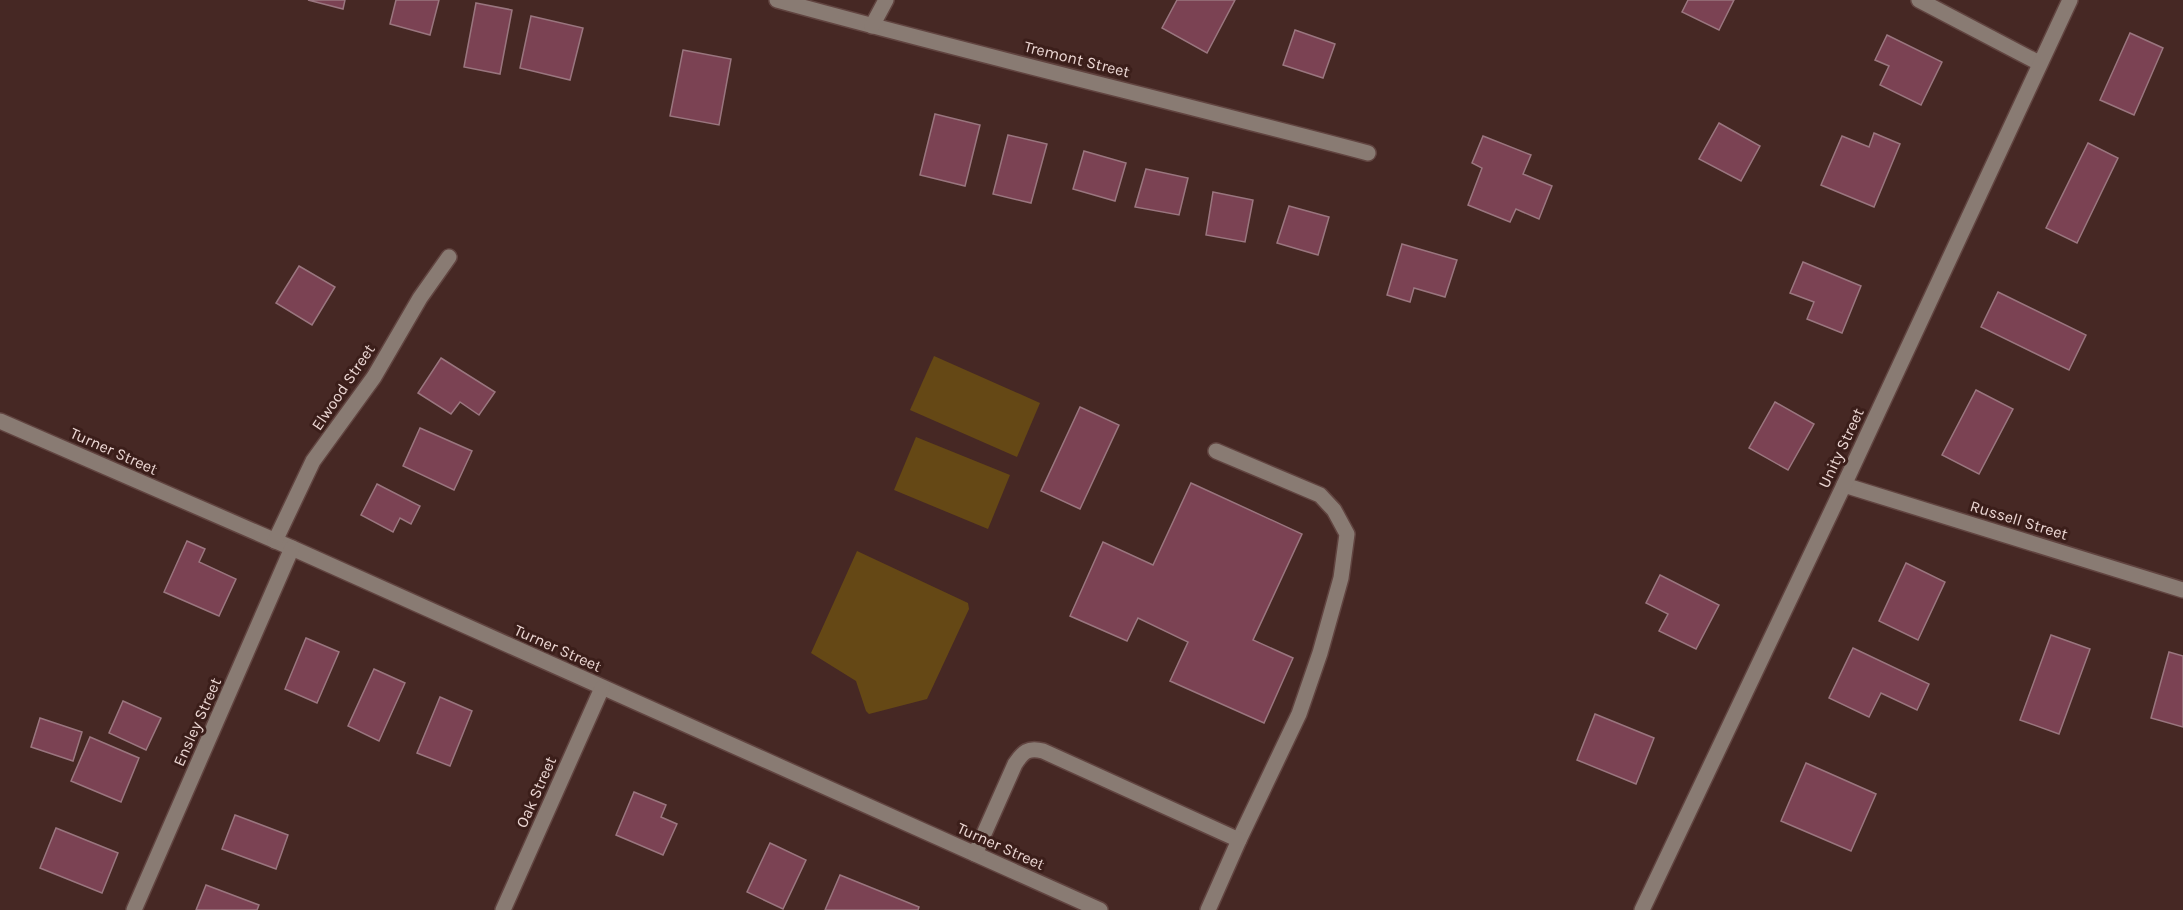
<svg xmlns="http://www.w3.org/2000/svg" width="2183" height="910" font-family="Karla,sans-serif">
<rect width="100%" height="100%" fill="#462824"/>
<!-- green -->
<g fill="#654815">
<path d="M934 356 1040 403 1017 457 910 410Z"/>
<path d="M916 437 1010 475 988 529 894 490Z"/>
<path d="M857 551 968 603 969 609 927 699 869 714 866 711 856 681 811 653Z"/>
</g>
<!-- building -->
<g fill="#7b4253" stroke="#9a767f" stroke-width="1.5">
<path d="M308 0H345L343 9Z"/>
<path d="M396 0H439L430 35 390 24Z"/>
<path d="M1177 0H1235L1207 53 1162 28Z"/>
<path d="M1688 0H1734L1719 30 1682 12Z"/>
<path d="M476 3 512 10 500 74 464 67Z"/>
<path d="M531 16 583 28 570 80 520 68Z"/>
<path d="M1295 30 1335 44 1323 78 1283 65Z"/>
<path d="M2130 33 2163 48 2134 115 2100 100Z"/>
<path d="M1887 35 1942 62 1921 105 1880 85 1889 66 1875 60Z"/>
<path d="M683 50 731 59 719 125 670 116Z"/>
<path d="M935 114 980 125 965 186 920 175Z"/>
<path d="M1719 123 1760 146 1741 181 1699 159Z"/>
<path d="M1874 133 1900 144 1874 207 1821 185 1842 136 1869 147Z"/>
<path d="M1008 135 1047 144 1031 203 993 194Z"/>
<path d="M1483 136 1531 155 1523 174 1552 186 1539 219 1516 209 1510 222 1468 205 1482 168 1472 163Z"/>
<path d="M2088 143 2118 158 2077 243 2046 228Z"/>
<path d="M1084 151 1126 163 1115 201 1073 189Z"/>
<path d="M1146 169 1188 178 1179 215 1135 207Z"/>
<path d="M1213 192 1253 200 1245 242 1206 235Z"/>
<path d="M1289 206 1329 217 1318 255 1277 243Z"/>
<path d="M1402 244 1457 260 1445 297 1414 288 1410 302 1387 295Z"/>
<path d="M1803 262 1861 286 1842 333 1807 319 1814 302 1790 293Z"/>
<path d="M299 266 335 287 312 325 276 303Z"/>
<path d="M1998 292 2086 335 2069 370 1981 327Z"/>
<path d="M441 358 495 392 479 415 460 402 451 414 418 393Z"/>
<path d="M1976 390 2013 409 1979 474 1942 455Z"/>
<path d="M1775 402 1814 424 1788 470 1749 448Z"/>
<path d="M1080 407 1119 425 1080 509 1041 491Z"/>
<path d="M420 428 472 451 454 490 403 466Z"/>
<path d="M1191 483 1302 534 1253 640 1293 658 1264 723 1170 681 1188 642 1138 618 1127 641 1070 616 1103 542 1153 565Z"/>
<path d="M377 484 420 506 411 524 400 518 393 532 361 515Z"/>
<path d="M187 541 205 549 199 562 236 579 219 616 164 592Z"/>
<path d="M1906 563 1945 582 1918 640 1879 621Z"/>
<path d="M1660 575 1719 605 1696 649 1659 631 1668 614 1646 603Z"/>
<path d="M2051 635 2090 649 2059 734 2020 720Z"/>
<path d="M306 638 339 652 317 703 285 689Z"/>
<path d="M1853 648 1929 684 1917 710 1881 693 1869 717 1829 698Z"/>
<path d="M2169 652 2183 656V727L2151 718Z"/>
<path d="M374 669 405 683 379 741 348 726Z"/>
<path d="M440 697 472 711 450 766 417 753Z"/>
<path d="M123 701 161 718 146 750 109 733Z"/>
<path d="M1595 714 1654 738 1636 784 1577 760Z"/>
<path d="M40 718 82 732 73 761 31 747Z"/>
<path d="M90 737 139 758 121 802 71 781Z"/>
<path d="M1806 763 1876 794 1851 851 1781 821Z"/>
<path d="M634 792 666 805 661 817 677 824 663 855 616 835Z"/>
<path d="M235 815 288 835 276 869 222 849Z"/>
<path d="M56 828 118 853 102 893 40 868Z"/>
<path d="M770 843 806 860 783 909 747 892Z"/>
<path d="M840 875 919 907 918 910H825Z"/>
<path d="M206 885 259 905 257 910H196Z"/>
</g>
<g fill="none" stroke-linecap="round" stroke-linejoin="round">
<defs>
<g id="minor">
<path d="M777 0C973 54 1171 101 1368 153"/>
<path d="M1919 0 2039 63"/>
<path d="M872 26 886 0"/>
<path d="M0 421 292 548 1100 910"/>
<path d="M1216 451 1320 495 1334 510 1347 534 1341 578 1320 653 1299 714 1239 840"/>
<path d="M1844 485 2183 590"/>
<path d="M275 541 313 461 374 377 420 298 449 257"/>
<path d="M975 854 1015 764C1023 752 1028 747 1043 751L1239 840 1208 910"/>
<path d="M134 910 292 548"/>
<path d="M503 910 602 688"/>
<path d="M1642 910 1844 485 2070 0"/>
</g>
</defs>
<!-- minor casing -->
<use href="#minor" stroke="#614440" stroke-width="18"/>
<!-- minor -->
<use href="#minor" stroke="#897b73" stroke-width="15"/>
</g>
<g text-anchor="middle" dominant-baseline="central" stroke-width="6" stroke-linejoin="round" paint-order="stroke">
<!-- street labels -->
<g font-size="16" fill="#ecd7d4" stroke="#3b1e1a">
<text transform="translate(1077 59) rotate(14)">Tremont Street</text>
<text transform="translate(343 387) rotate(-56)">Elwood Street</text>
<text transform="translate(1841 448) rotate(-65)">Unity Street</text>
<text transform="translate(114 451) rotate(24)">Turner Street</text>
<text transform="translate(2019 520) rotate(17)">Russell Street</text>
<text transform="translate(558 648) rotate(24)">Turner Street</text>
<text transform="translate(197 722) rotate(-66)">Ensley Street</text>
<text transform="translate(536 792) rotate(-66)">Oak Street</text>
<text transform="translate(1001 846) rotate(24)">Turner Street</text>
</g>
</g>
</svg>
